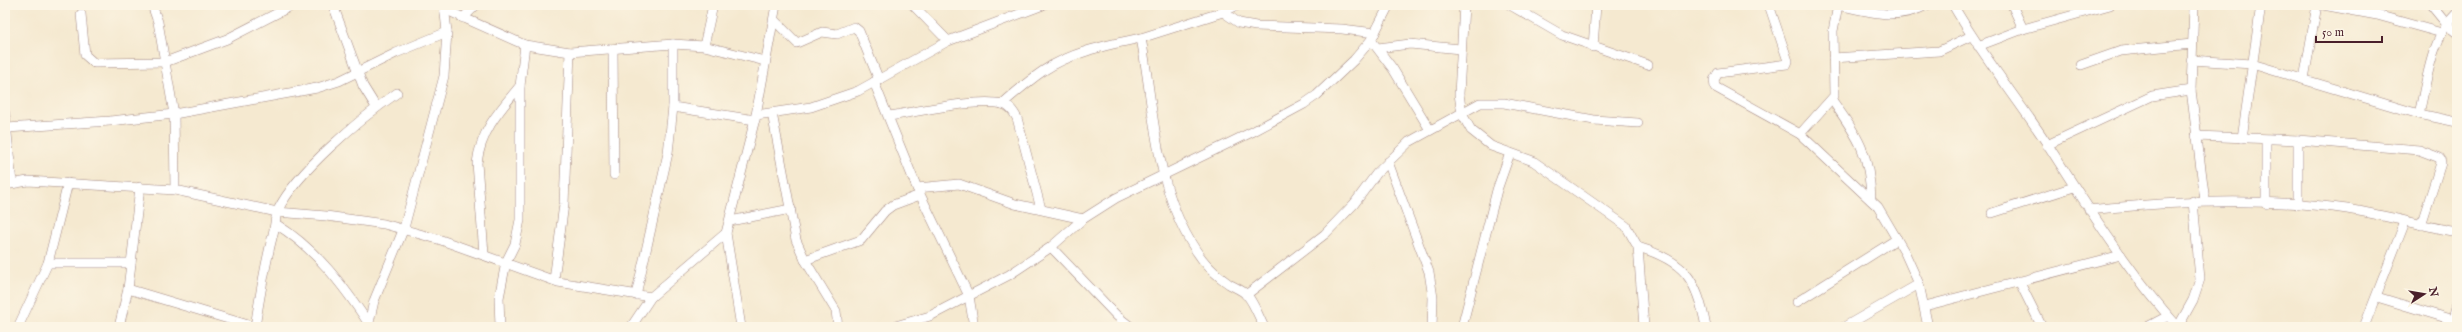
<svg xmlns="http://www.w3.org/2000/svg" width="2462" height="332" font-family="'IM FELL English',serif">
<rect width="100%" height="100%" fill="#fcf5e5"/>
<filter id="ink" filterUnits="userSpaceOnUse"><feTurbulence type="fractalNoise" baseFrequency=".025" numOctaves="2"/><feDisplacementMap in="SourceGraphic" scale="8" xChannelSelector="R" yChannelSelector="G"/><feConvolveMatrix kernelMatrix="1 2 1 2 8 2 1 2 1" color-interpolation-filters="sRGB"/></filter>
<filter id="wash" filterUnits="userSpaceOnUse"><feTurbulence type="fractalNoise" baseFrequency=".012" numOctaves="4" result="noise"/><feDisplacementMap in="SourceGraphic" scale="16" xChannelSelector="R" yChannelSelector="G"/><feGaussianBlur stdDeviation="0.9" result="paint"/><feColorMatrix in="noise" values="0 0 0 0 0 0 0 0 0 0 0 0 0 0 0 0 0 1.4 0 .05"/><feComposite in="paint" operator="in"/></filter>
<g filter="url(#wash)">
<rect width="100%" height="100%" fill="#f5e9d0"/>
</g>
<g filter="url(#ink)">
<g fill="none" stroke-linecap="round" stroke-linejoin="round">
<defs>
<g id="street">
<path d="M152 5 158 22 174 114 175 190"/>
<path d="M333 5 363 86 376 107"/>
<path d="M913 5 948 41"/>
<path d="M1238 5 1223 12 1141 38C1155 113 1154 195 1202 259 1209 268 1219 277 1229 284 1234 287 1242 290 1247 295 1254 303 1259 317 1264 327"/>
<path d="M1464 5 1459 94 1462 114 1471 130 1491 146 1533 161 1626 226 1638 247 1644 327"/>
<path d="M1510 5 1562 35 1648 65"/>
<path d="M1769 5 1788 61 1787 64 1718 73 1714 80 1715 87 1800 134 1878 207 1905 253 1919 284 1928 327"/>
<path d="M1838 5C1870 12 1896 21 1927 5"/>
<path d="M1953 5C1981 54 2017 98 2048 145 2088 208 2128 271 2178 327"/>
<path d="M2012 5 2023 29"/>
<path d="M2194 5 2191 90 2205 201"/>
<path d="M2323 5 2377 15 2442 33"/>
<path d="M2431 5 2449 27 2457 33"/>
<path d="M444 9 525 45 570 52 673 44 704 46 765 61"/>
<path d="M1223 12 1239 23 1256 26 1342 29 1375 33"/>
<path d="M81 14 85 55 94 63 165 62 227 39 293 5"/>
<path d="M463 18 476 5"/>
<path d="M774 20 797 43 822 32 837 34 854 27 859 31 879 80"/>
<path d="M1371 40 1393 69 1430 130"/>
<path d="M704 46 713 5"/>
<path d="M1978 46 2023 29 2110 5"/>
<path d="M1593 47 1596 5"/>
<path d="M1378 48 1410 44 1460 49"/>
<path d="M613 49 614 175"/>
<path d="M1833 58 1939 51 1971 36"/>
<path d="M2191 60 2252 64 2419 114 2457 122"/>
<path d="M2081 65 2121 51 2192 44"/>
<path d="M2304 79 2317 5"/>
<path d="M874 82 917 188 969 296 974 327"/>
<path d="M1832 100C1858 137 1870 153 1871 200"/>
<path d="M1002 104C1015 93 1028 81 1043 71 1071 52 1108 45 1141 38"/>
<path d="M673 107 755 120"/>
<path d="M772 113 796 240 805 260 836 311 838 327"/>
<path d="M5 114 12 183"/>
<path d="M2419 114C2427 81 2431 37 2457 13"/>
<path d="M756 115 811 107 858 91 948 41 1043 5"/>
<path d="M889 116C916 112 978 98 1002 104 1010 106 1013 111 1017 118L1041 209"/>
<path d="M7 128 110 121 174 114 317 88 339 81 396 53 447 32"/>
<path d="M1800 134 1834 96 1833 31 1838 5"/>
<path d="M2196 136 2298 140 2419 150 2440 158 2441 163 2421 225"/>
<path d="M2242 138 2261 5"/>
<path d="M2047 145 2152 96 2191 90"/>
<path d="M1388 162 1429 272 1433 298 1432 327"/>
<path d="M5 185 28 181 175 190 277 212 326 216 384 224 441 240 558 282 651 297"/>
<path d="M917 188 959 184 1015 204 1083 219"/>
<path d="M2266 204V140"/>
<path d="M2298 205V140"/>
<path d="M2089 210C2174 201 2262 197 2347 209 2384 215 2420 225 2457 232"/>
<path d="M1992 213 2074 187"/>
<path d="M730 221 791 209"/>
<path d="M276 224C316 249 343 285 369 324"/>
<path d="M1051 247 1117 316 1131 327"/>
<path d="M1638 247C1685 261 1697 279 1706 327"/>
<path d="M484 254 477 163C481 130 500 110 520 86"/>
<path d="M805 260 861 240 885 211 893 205 920 195"/>
<path d="M48 263H131"/>
<path d="M554 280 564 204 570 52"/>
<path d="M2019 281 2042 327"/>
<path d="M128 289 255 327"/>
<path d="M636 295 668 153 673 107V44"/>
<path d="M1246 295 1325 234 1354 204 1377 173 1409 142 1480 103H1504L1594 120 1638 123"/>
<path d="M2377 297 2453 320"/>
<path d="M1797 302 1897 239"/>
<path d="M1925 306 2121 255"/>
<path d="M18 327 48 263 68 183"/>
<path d="M119 327 128 289 140 187"/>
<path d="M255 327C260 295 265 265 273 234 275 227 275 217 278 210 297 171 361 118 397 93"/>
<path d="M368 327 374 301 404 228 444 76 447 32 444 5"/>
<path d="M500 327 499 298 506 262 515 244 520 220V86L525 45"/>
<path d="M631 327 651 297 726 233"/>
<path d="M741 327 726 233 756 115 776 5"/>
<path d="M892 327 930 316 1009 275 1051 247 1083 219 1116 198 1252 132 1304 104 1317 95 1354 60 1371 40 1389 5"/>
<path d="M1462 327 1497 190 1510 153"/>
<path d="M1844 327 1919 284"/>
<path d="M2147 327 2168 316"/>
<path d="M2178 327 2193 300 2200 279 2193 201"/>
<path d="M2364 327 2405 222"/>
<path d="M2451 327 2457 304"/>
</g>
</defs>
<!-- street casing -->
<use href="#street" stroke="#a0847e" stroke-width="10"/>
<!-- street -->
<use href="#street" stroke="#fff" stroke-width="9"/>
</g>
</g>
<!-- margin -->
<rect width="2462" height="332" fill="none" stroke="#fcf5e5" stroke-width="20"/>
<!-- north arrow -->
<g transform="translate(2424 294) rotate(78)" stroke="#fcf5e5" stroke-width="3" paint-order="stroke">
<path d="M0-3L7 15L0 10L-7 15Z" fill="#4a1f2b"/>
<text y="-6" font-size="11" font-weight="bold" text-anchor="middle" fill="#4a1f2b">N</text>
</g>
<!-- scale -->
<path d="M2316 36v6h66v-6" fill="none" stroke="#4a1f2b" stroke-width="2"/>
<text x="2322" y="36" font-size="12" fill="#4a1f2b" stroke="#fcf5e5" stroke-width="3" paint-order="stroke">50 m</text>
</svg>
